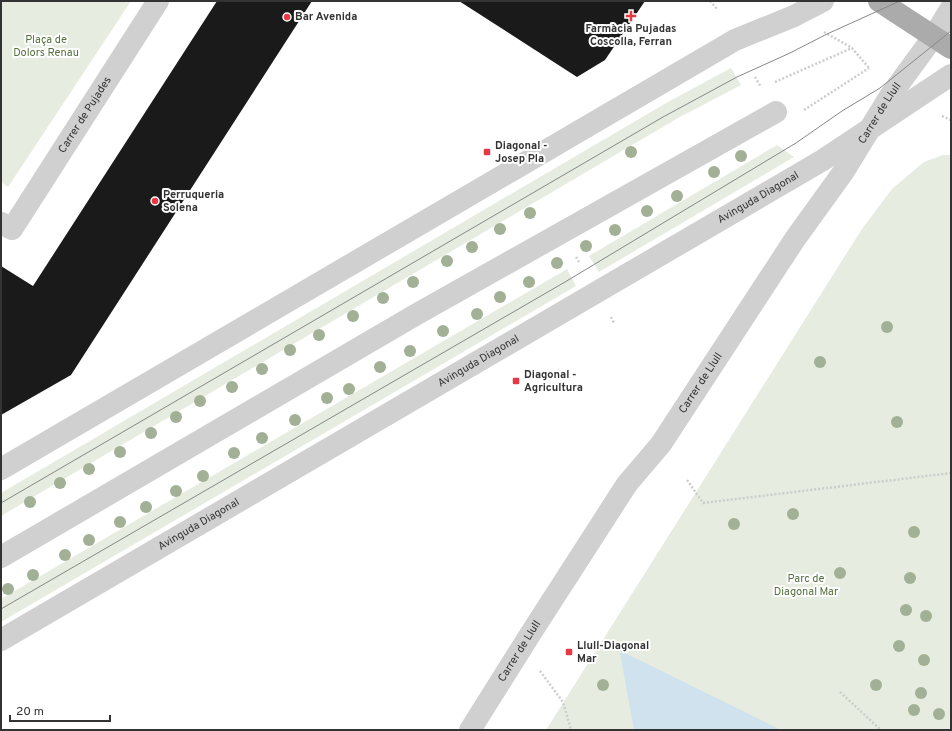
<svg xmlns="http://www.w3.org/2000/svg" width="952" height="731" font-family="Overpass,sans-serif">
<rect width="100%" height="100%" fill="#fff"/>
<!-- green -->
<g fill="#e6ecdf">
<path d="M1 1H131L8 187 1 182Z"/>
<path d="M731 68 741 85 678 118 1 516V493L668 102Z"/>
<path d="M777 145 794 157 599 272 589 256Z"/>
<path d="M943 155H951V730H546L862 229 892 189 924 162Z"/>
<path d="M567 269 576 286 1 622V599Z"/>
</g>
<!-- water -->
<path fill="#cfe2ee" d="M621 651 779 729V730H634L620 653Z"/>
<!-- building -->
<g fill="#1a1a1a">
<path d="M217 1H312L71 375 1 415V266L33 286Z"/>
<path d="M459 1H645L605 60 577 77Z"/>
</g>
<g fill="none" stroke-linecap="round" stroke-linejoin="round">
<!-- path -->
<g stroke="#cdcdcd" stroke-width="2.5" stroke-dasharray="2 2" stroke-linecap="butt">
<path d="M710 1 717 9"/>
<path d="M824 32 852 48 869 68"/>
<path d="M755 77 761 87"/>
<path d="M775 82 852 48"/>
<path d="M804 110 869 68"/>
<path d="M942 116 951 120"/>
<path d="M576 257 579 262"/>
<path d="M611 317 614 323"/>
<path d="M687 480 703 503 951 473"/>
<path d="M540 671 563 702 571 730"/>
<path d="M840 692 881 730"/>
</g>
<!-- minor -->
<g stroke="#d0d0d0" stroke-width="22">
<path id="s1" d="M1 223 12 229 158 1"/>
<path d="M1 469 735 40 794 16 823 1"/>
<path d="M1 557 417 314 776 112"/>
<path id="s2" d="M1 640 823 160 951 75"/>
<path id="s3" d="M470 730 531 633 627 484 661 444 795 239 844 171 890 96 934 36 951 8"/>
</g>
<!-- major -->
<path stroke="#ababab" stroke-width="22" d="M879 1 951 48"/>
<!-- tram -->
<g stroke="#888" stroke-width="1">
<path d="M1 503 663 117 737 77 790 53 827 34 900 1"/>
<path d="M1 609 565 282 796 143 842 111 880 88 951 31"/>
</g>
</g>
<!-- trees -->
<g fill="#a2b095">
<circle cx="631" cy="152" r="6"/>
<circle cx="741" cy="156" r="6"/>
<circle cx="714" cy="172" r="6"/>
<circle cx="677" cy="196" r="6"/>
<circle cx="647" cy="211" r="6"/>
<circle cx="530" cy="213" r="6"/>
<circle cx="500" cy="229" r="6"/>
<circle cx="615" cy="230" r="6"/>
<circle cx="586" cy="246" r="6"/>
<circle cx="472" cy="247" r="6"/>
<circle cx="447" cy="261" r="6"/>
<circle cx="557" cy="263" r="6"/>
<circle cx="413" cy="282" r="6"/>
<circle cx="529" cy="282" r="6"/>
<circle cx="500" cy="297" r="6"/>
<circle cx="383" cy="298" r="6"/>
<circle cx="477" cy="314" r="6"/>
<circle cx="353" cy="316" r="6"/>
<circle cx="887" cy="327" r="6"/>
<circle cx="443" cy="331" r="6"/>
<circle cx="319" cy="335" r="6"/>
<circle cx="290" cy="350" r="6"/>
<circle cx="410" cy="351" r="6"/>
<circle cx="820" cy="362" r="6"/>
<circle cx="380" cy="367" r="6"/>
<circle cx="262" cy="369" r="6"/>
<circle cx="232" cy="387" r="6"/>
<circle cx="349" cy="389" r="6"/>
<circle cx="327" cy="398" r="6"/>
<circle cx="200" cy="401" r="6"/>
<circle cx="176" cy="417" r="6"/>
<circle cx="295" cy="420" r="6"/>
<circle cx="897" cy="422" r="6"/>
<circle cx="151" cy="433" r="6"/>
<circle cx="262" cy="438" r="6"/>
<circle cx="120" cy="452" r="6"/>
<circle cx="234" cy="453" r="6"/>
<circle cx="89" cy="469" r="6"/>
<circle cx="203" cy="476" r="6"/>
<circle cx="60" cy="483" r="6"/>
<circle cx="176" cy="491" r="6"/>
<circle cx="30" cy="502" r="6"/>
<circle cx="146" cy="507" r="6"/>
<circle cx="793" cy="514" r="6"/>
<circle cx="120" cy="522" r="6"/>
<circle cx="734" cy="524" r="6"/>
<circle cx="914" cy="532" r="6"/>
<circle cx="89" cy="540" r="6"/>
<circle cx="65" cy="555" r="6"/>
<circle cx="840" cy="573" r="6"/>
<circle cx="33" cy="575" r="6"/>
<circle cx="910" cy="578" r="6"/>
<circle cx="8" cy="589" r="6"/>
<circle cx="906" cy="610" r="6"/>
<circle cx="926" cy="616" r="6"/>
<circle cx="899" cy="646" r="6"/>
<circle cx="924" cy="660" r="6"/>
<circle cx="603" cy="685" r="6"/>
<circle cx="876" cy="685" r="6"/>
<circle cx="921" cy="693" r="6"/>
<circle cx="914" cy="710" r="6"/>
<circle cx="939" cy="714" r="6"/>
</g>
<!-- markers -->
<g fill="#e63946" stroke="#fff" stroke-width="1.5">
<path d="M629 10h4v4h4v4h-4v4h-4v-4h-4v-4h4z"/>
<circle cx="287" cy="17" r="4"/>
<rect x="483" y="148" width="8" height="8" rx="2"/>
<circle cx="155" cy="201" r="4"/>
<rect x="512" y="377" width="8" height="8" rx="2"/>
<rect x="565" y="648" width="8" height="8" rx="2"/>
</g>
<g text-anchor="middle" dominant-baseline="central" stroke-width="4" stroke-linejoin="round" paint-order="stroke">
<!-- poi labels -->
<g font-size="11" font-weight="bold" fill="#333" stroke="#fff" text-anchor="start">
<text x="295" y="17">Bar Avenida</text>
<text x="631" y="29" text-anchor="middle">Farmàcia Pujadas<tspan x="631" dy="13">Coscolla, Ferran</tspan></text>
<text x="495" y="146">Diagonal -<tspan x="495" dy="13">Josep Pla</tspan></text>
<text x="163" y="195">Perruqueria<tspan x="163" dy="13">Solena</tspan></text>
<text x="524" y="375">Diagonal -<tspan x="524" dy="13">Agricultura</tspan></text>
<text x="577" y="646">Llull-Diagonal<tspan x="577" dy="13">Mar</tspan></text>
</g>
<!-- park labels -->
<g font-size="11" fill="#56703f" stroke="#fff">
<text x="46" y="40">Plaça de<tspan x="46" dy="13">Dolors Renau</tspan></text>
<text x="806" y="579">Parc de<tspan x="806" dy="13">Diagonal Mar</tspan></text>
</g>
<!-- street labels -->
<g font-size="11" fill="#333" stroke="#fff">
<text stroke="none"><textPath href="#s3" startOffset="741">Carrer de Llull</textPath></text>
<text stroke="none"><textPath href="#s1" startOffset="148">Carrer de Pujades</textPath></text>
<text stroke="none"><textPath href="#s2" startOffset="877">Avinguda Diagonal</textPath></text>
<text stroke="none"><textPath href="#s2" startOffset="553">Avinguda Diagonal</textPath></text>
<text stroke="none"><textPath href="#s3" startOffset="417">Carrer de Llull</textPath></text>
<text stroke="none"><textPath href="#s2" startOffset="229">Avinguda Diagonal</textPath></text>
<text stroke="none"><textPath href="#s3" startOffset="93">Carrer de Llull</textPath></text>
</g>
</g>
<!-- border -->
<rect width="952" height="731" fill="none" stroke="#333333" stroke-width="4"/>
<!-- scale -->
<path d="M10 715v6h100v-6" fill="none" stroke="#333333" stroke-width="2"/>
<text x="16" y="715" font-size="12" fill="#333333" stroke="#ffffff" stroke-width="3" paint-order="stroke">20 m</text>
</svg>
